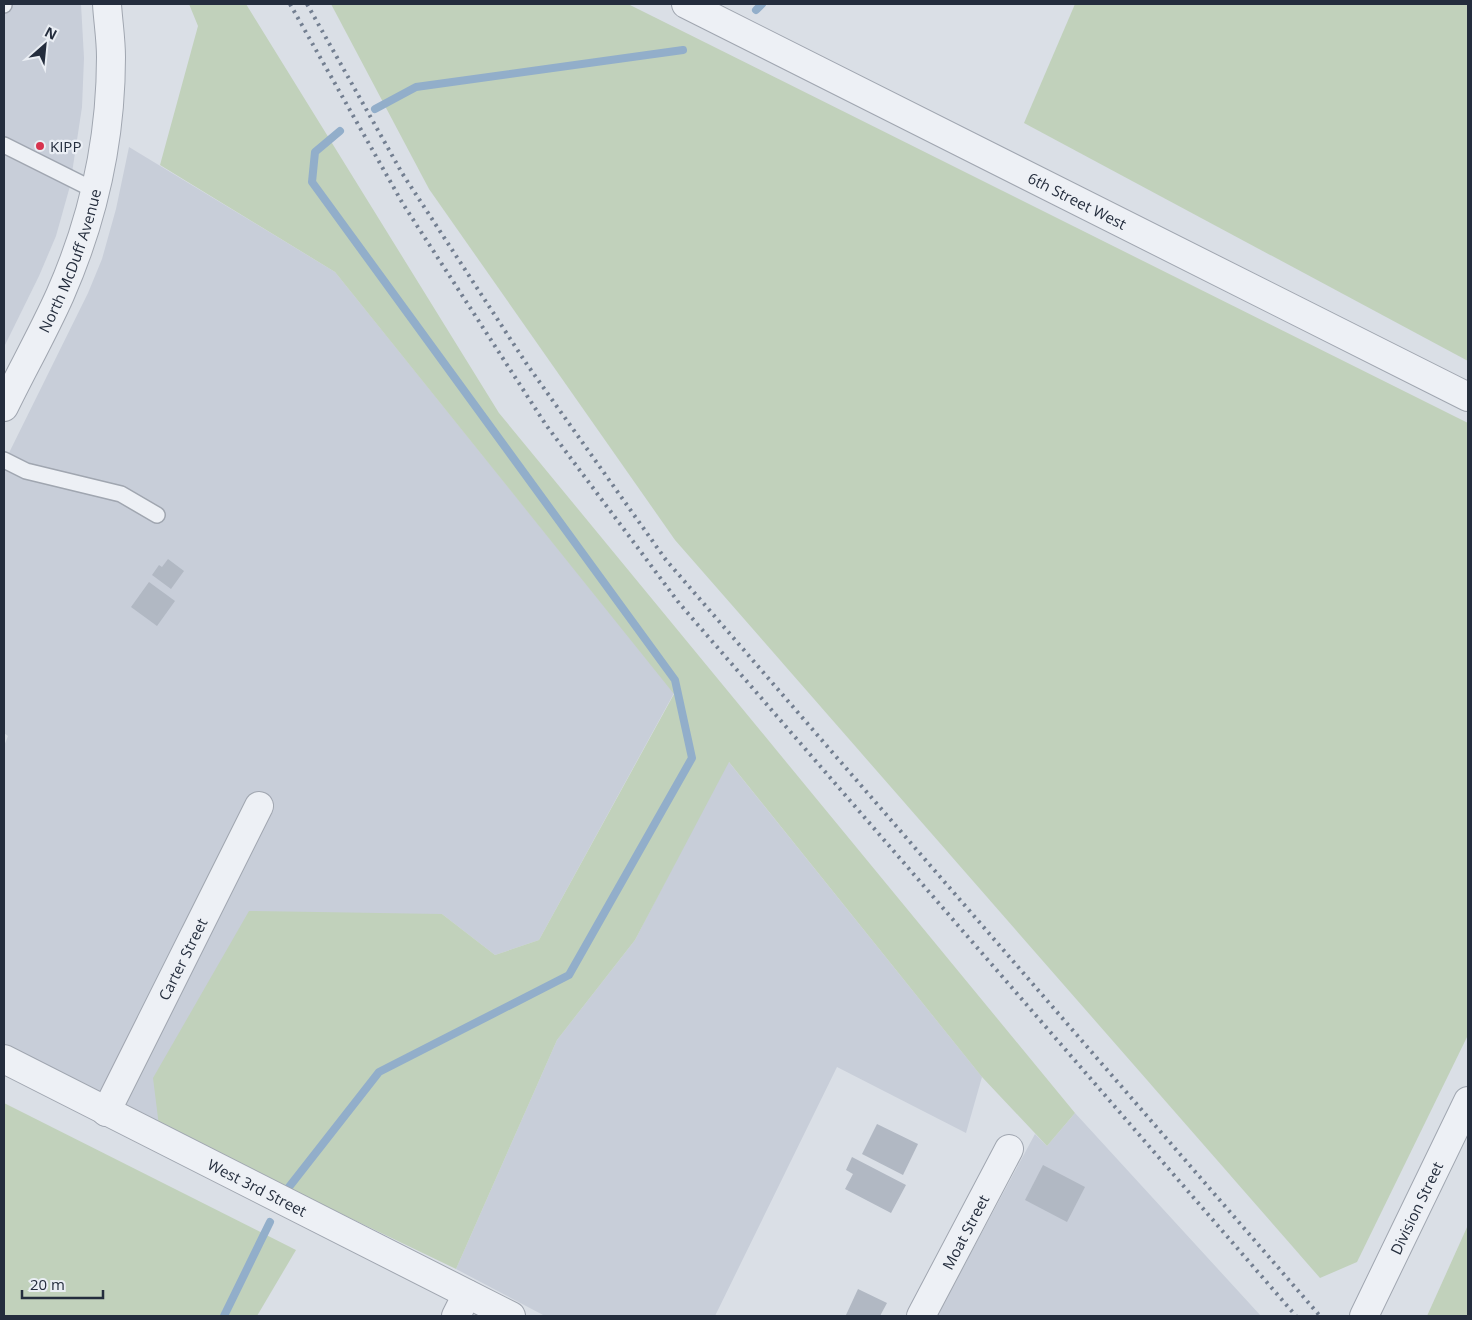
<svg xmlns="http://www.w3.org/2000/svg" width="1472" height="1320" font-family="'Open Sans',sans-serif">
<rect width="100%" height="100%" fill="#dadfe6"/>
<!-- built -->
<g fill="#c8ced9">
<path d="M4 4H81L84 58 82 107 70 186 56 236 39 276 4 347Z"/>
<path d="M129 147 335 272 674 693 539 940 495 955 442 914 159 1126 4 1046V746L8 736 4 733V463L88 293 102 259 116 209Z"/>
<path d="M728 761 982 1077 966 1133 837 1067 715 1316H545L456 1269 557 1040 635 940Z"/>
<path d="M1075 1113 1261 1316H937L1035 1134 1047 1146Z"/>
</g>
<!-- green -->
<g fill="#c1d1bb">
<path d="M189 4H246L499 413 1075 1113 1047 1146 982 1077 729 762 635 940 557 1040 456 1269 159 1126 153 1078 249 911 442 914 495 955 539 940 674 694 335 272 160 165 198 26Z"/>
<path d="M331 4H628L1468 423V1035L1357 1262 1320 1278 675 540 429 189Z"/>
<path d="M1075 4H1468V361L1024 123Z"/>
<path d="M4 1103 296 1250 257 1316H4Z"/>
<path d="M1468 1225V1316H1427Z"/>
</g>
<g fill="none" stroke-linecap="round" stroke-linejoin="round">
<!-- stream -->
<g stroke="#92aeca" stroke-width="8">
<path d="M756 10 762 4"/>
<path d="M375 109 416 87 683 50"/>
<path d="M289 1187 379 1072 569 975 692 758 675 680 312 182 315 152 340 131"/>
<path d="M224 1316 270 1222"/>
</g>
</g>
<!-- building -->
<g fill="#b1b8c3">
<path d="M168 559 184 571 171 589 152 575 159 565 162 567Z"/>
<path d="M149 582 175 601 157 626 131 607Z"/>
<path d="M877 1124 918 1144 903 1175 862 1154Z"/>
<path d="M852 1157 906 1185 891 1213 845 1189 853 1174 846 1170Z"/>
<path d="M1043 1165 1085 1187 1067 1222 1025 1200Z"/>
<path d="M858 1289 887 1303 880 1316 846 1315Z"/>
</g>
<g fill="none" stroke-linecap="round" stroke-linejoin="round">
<defs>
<g id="service">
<path d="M4 5V4"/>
<path d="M4 145 96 191"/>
<path d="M4 460 26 471 121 494 157 515"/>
</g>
<g id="minor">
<path id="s1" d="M686 4 1468 397"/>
<path id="s2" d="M4 1059 511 1316"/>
<path id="s3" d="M106 1112 259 806"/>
<path d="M456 1316 467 1294"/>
<path id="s4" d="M921 1316 1009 1149"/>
<path id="s5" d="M1364 1316 1468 1101"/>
</g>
<g id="tertiary">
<path id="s6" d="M4 407C22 370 43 333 60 295 93 220 111 139 111 57 111 39 108 21 107 4"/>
</g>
</defs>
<!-- service casing -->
<use href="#service" stroke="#a0a6b0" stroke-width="18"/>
<!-- minor casing -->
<use href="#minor" stroke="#a0a6b0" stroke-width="30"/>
<!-- tertiary casing -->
<use href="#tertiary" stroke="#a0a6b0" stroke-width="30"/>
<!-- service -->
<use href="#service" stroke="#edf0f5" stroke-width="15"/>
<!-- minor -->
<use href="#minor" stroke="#edf0f5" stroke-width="28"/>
<!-- tertiary -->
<use href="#tertiary" stroke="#edf0f5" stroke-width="28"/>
<!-- rail -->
<g stroke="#737f91" stroke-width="4" stroke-dasharray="2.5 5" stroke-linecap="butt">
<path d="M290 4 403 204 546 425 679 603 1296 1316"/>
<path d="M307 4 402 173 526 363 666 560 1320 1316"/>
</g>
</g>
<!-- markers -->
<circle fill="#d7334e" stroke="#eaeef4" stroke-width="2" cx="40" cy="146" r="5"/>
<g text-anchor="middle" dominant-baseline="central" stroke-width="4.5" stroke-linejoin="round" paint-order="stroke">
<!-- poi labels -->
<g font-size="15" fill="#242d3d" stroke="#eaeef4" text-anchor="start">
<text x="50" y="146">KIPP</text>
</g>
<!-- street labels -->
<g font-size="15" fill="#242d3d" stroke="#eaeef4">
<text stroke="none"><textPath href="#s1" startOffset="438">6th Street West</textPath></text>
<text stroke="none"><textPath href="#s6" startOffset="161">North McDuff Avenue</textPath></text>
<text stroke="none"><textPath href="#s3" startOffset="171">Carter Street</textPath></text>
<text stroke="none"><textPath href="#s2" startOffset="284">West 3rd Street</textPath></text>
<text stroke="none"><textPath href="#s5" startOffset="120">Division Street</textPath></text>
<text stroke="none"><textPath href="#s4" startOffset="95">Moat Street</textPath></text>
</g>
</g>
<!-- border -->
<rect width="1472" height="1320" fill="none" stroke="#242d3d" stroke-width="10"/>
<!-- north arrow -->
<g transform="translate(45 45) rotate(27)" stroke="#eaeef4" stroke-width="4" paint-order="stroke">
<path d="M0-4L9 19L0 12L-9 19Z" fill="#242d3d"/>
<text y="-8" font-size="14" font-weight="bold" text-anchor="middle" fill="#242d3d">N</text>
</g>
<!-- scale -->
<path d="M22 1290v8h81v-8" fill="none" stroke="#242d3d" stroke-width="2.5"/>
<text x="30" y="1290" font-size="15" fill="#242d3d" stroke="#eaeef4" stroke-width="4" paint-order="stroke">20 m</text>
</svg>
